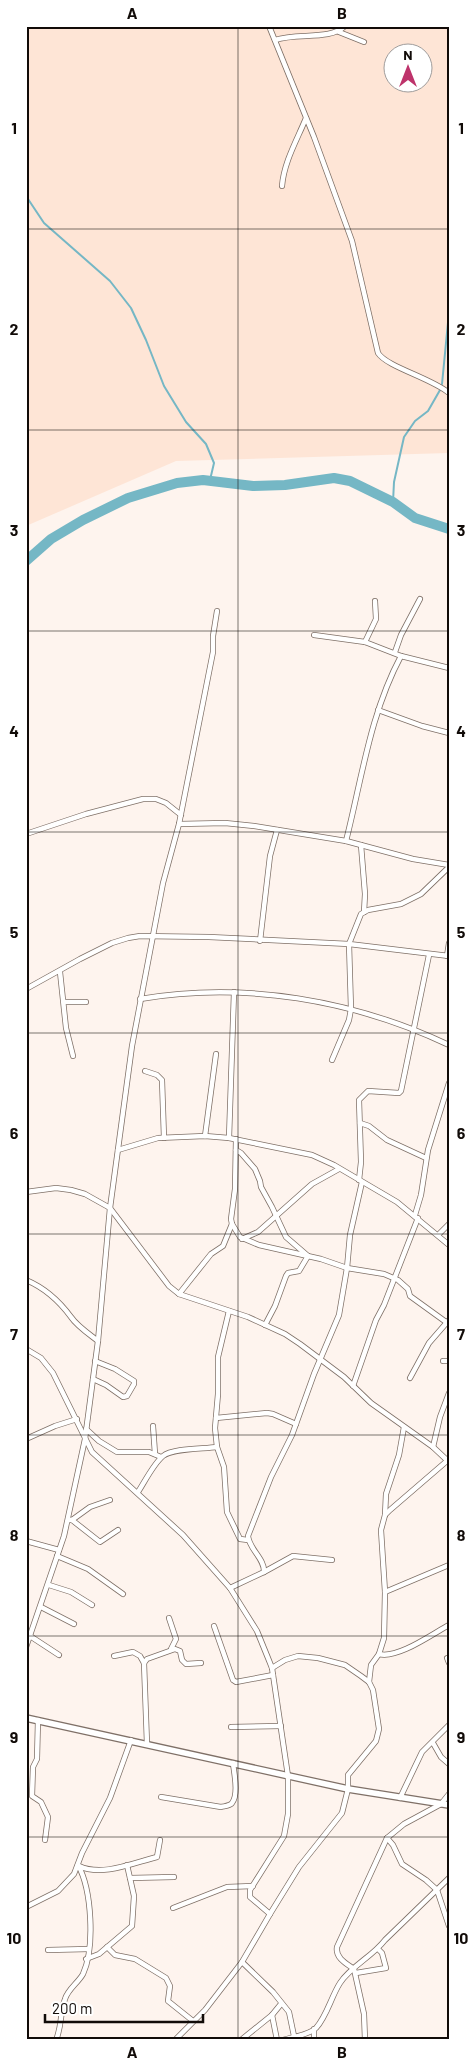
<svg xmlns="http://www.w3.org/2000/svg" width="475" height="2066" font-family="Barlow,sans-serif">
<rect width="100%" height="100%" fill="#fef4ee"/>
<!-- built -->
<path fill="#fee5d6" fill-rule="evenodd" d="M26 26H449V453L176 461 26 526ZM392 52H422V82H392Z"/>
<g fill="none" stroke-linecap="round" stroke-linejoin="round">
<!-- stream -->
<g stroke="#75b7c5" stroke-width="2">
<path d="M26 196 44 223 110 281 131 308 146 340 164 386 186 422 206 444 214 463 210 480"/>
<path d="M442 384 449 312"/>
<path d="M393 502 394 482 404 437 415 421 428 411 440 390"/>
</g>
<!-- river -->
<path stroke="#75b7c5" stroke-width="10" d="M26 561 51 539 83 520 128 498 177 483 203 480 253 486 285 485 334 478 350 481 393 502 415 518 449 529"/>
<defs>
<g id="street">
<path d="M269 26 314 137 352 241 378 353C387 367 431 378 449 393"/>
<path d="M339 32 364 42"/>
<path d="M275 40C298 32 329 41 345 26"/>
<path d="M282 186C284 162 297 140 306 118"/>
<path d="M314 635 365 642 401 656 449 668"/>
<path d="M365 642 376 619 375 601"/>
<path d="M395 652 401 635 420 599"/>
<path d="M378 710 422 726 449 733"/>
<path d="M179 824 225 823 254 826 346 841 413 859 449 865"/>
<path d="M26 834 86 814 143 799H156L166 803 181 815"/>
<path d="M346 841C362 778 370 714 401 656"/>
<path d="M361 845 365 894 364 912"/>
<path d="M260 941 270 856 277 830"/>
<path d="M447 956 449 943"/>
<path d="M60 972 66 1028 73 1056"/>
<path d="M26 989 80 959 112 943 128 938 140 936 209 937 349 944 449 956"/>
<path d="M140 999C244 981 354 1000 449 1045"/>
<path d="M65 1002H86"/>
<path d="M332 1060 349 1020 351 1009 349 944 361 914 368 910 401 904 421 894 449 867"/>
<path d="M145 1071 157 1075 162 1080 164 1138"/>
<path d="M360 1123 369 1126 387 1140 426 1158"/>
<path d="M205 1136 216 1054"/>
<path d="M229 1138 234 992"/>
<path d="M236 1139 235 1189 231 1219 232 1224 240 1237 259 1245 321 1259 347 1268 384 1274 398 1280 408 1289 410 1296 446 1322"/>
<path d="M118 1150 158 1138 205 1136 229 1138 312 1155 334 1165 397 1202 449 1245"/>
<path d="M236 1150 241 1153 255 1169 260 1181 261 1187 272 1207 286 1237 308 1256 299 1271 288 1273 286 1276 275 1306 265 1325"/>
<path d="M359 1180 361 1162 359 1100 368 1091 399 1093 401 1091 429 955"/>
<path d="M26 1192 56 1188 71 1190 85 1194 110 1208 169 1286 179 1294 248 1317 285 1334 300 1344 344 1377 371 1403 433 1447 449 1462"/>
<path d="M415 1215 421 1195 428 1150 449 1083"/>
<path d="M438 1235 449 1224"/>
<path d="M242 1239 258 1232 312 1184 339 1169"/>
<path d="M26 1254V1261"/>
<path d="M26 1280C45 1288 60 1302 71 1317 77 1326 89 1334 98 1341"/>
<path d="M179 1294 211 1254 223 1246 232 1224"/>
<path d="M229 1311 218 1357V1394L215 1428 217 1447 224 1467 227 1512 240 1539 248 1540"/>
<path d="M26 1349 41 1358 53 1373 92 1452 183 1535 230 1588 257 1631 268 1658 272 1668 288 1776V1814L284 1836 250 1890V1897L270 1914 242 1962 205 2010 175 2040"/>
<path d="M443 1361H449"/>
<path d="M410 1378 429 1343 449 1320"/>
<path d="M93 1379 106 1385 123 1397 127 1396 134 1384V1381L115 1369 95 1361"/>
<path d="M353 1386 376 1320 384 1305 418 1218"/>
<path d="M216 1418 267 1413 273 1414 296 1424"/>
<path d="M153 1426 155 1454"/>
<path d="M86 1429 99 1441 117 1452H149L161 1457"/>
<path d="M26 1439 55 1426 77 1419"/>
<path d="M433 1447 440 1417 449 1393"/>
<path d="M138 1492C144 1483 154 1463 163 1456 173 1448 204 1449 217 1447"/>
<path d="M385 1515 386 1494 399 1455 404 1427"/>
<path d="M69 1520H72L90 1507 110 1500"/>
<path d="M72 1520 100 1542 118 1530"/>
<path d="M26 1541 59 1550"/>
<path d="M57 1556 88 1569 123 1594"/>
<path d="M264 1572 293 1556 332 1560"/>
<path d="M49 1585 71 1592 92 1605"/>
<path d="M230 1588 264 1572C265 1559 249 1549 248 1536L271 1477 292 1435 314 1374 339 1315 347 1268 350 1235 362 1182"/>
<path d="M385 1592 449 1565"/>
<path d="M41 1607 74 1624"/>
<path d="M169 1618 176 1639 171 1649"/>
<path d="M214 1626 233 1680 236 1682 273 1675"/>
<path d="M30 1636 59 1655"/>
<path d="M26 1647 64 1536 85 1439 98 1341 110 1208 132 1046 163 883 179 824 213 652V636L217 611"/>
<path d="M379 1654C398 1659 432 1634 449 1625"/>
<path d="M114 1656 133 1652 140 1656 144 1663 147 1744"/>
<path d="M447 1658 449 1663"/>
<path d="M144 1663 147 1659 175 1649 180 1651 182 1660 186 1664 201 1663"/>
<path d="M369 1682 371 1665 379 1654 384 1638 385 1592 381 1530 385 1515 390 1510 448 1460"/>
<path d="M38 1720 37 1759 33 1767 32 1796 41 1802 48 1817 45 1840"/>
<path d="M231 1727 281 1726"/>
<path d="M433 1743 441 1757 449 1764"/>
<path d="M161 1797 221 1807C225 1806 230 1806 232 1803 239 1794 234 1773 233 1763"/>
<path d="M400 1798 422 1752 449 1725"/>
<path d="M387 1838 393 1845 402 1864 426 1880 437 1890 449 1926"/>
<path d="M79 1866C102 1877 133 1863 157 1857L160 1840"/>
<path d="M130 1878 174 1877"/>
<path d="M26 1907 58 1891 74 1874 82 1853 110 1798 131 1740"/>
<path d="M173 1908 227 1887 253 1886"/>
<path d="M270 1914 299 1867 342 1813 348 1789V1775L376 1741 379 1729 373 1690 369 1682 361 1676 345 1665 318 1658 298 1656 285 1660 272 1668"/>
<path d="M107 1947 115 1955 135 1959 166 1978 170 1986 168 2001 193 2021"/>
<path d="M48 1950 89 1949"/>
<path d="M86 1959 99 1954 132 1926 134 1896 127 1865"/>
<path d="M242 1962 273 1992 289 2012 294 2036"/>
<path d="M356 1973 386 1968 382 1953 378 1949"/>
<path d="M272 2015 277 2040"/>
<path d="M56 2040C62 2026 60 2012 65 1999 68 1989 78 1983 83 1974 95 1948 92 1890 78 1865"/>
<path d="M241 2040 272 2015 281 2004"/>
<path d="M283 2040C292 2037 309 2035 316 2028 327 2016 331 1997 340 1983 351 1966 372 1957 385 1940L449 1878"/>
<path d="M314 2040V2029"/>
<path d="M365 2040 364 2014 354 1969C347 1964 335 1958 337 1947L387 1838 404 1824 441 1804 449 1794"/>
</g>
<path id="secondary" d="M26 1718 348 1789 449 1805"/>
</defs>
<!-- street casing -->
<use href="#street" stroke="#7f7067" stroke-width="6"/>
<!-- secondary casing -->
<use href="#secondary" stroke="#7f7067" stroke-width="8"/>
<!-- street -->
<use href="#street" stroke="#fff" stroke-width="4.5"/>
<!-- secondary -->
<use href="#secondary" stroke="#fff" stroke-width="5.5"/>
</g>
<!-- grid -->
<path fill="none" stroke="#110b08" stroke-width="1" stroke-opacity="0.55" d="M238 26V2040M26 229H449M26 430H449M26 631H449M26 832H449M26 1033H449M26 1234H449M26 1435H449M26 1636H449M26 1837H449"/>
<!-- border -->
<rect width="475" height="2066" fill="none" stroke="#ffffff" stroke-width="55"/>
<!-- north arrow -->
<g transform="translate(408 68)"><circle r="24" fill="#ffffff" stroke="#a09d9c"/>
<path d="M0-4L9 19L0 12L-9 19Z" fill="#be336b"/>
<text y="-8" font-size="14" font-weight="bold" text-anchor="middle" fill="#110b08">N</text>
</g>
<!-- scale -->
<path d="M45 2014v8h158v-8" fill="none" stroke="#110b08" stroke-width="2.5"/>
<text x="52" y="2014" font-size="15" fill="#110b08" stroke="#ffffff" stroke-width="4" paint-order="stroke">200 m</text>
<rect x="28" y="28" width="420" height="2010" fill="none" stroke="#110b08" stroke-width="2"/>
<g font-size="16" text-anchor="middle" font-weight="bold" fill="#110b08">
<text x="132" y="19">A</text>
<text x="342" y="19">B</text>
<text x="14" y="134">1</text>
<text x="461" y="134">1</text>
<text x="14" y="335">2</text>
<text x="461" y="335">2</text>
<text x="14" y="536">3</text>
<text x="461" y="536">3</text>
<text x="14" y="737">4</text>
<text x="461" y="737">4</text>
<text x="14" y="938">5</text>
<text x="461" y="938">5</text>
<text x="14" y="1139">6</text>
<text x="461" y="1139">6</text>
<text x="14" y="1340">7</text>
<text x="461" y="1340">7</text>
<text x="14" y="1541">8</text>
<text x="461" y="1541">8</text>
<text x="14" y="1743">9</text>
<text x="461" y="1743">9</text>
<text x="14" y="1944">10</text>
<text x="461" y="1944">10</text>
<text x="132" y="2058">A</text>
<text x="342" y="2058">B</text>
</g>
</svg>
